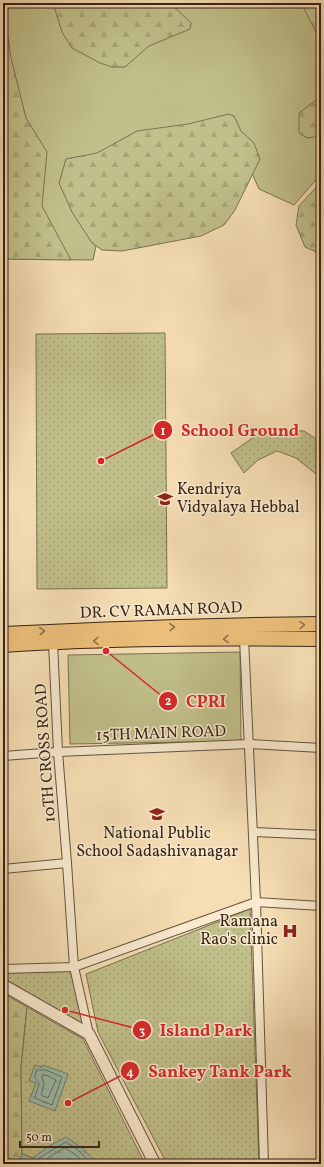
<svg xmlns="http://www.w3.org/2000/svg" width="324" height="1167" font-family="Vollkorn,serif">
<defs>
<pattern id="forest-firs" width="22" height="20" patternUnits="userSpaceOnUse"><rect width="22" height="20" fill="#c1c08a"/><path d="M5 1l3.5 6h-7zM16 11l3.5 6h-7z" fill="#a6a576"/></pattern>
<pattern id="park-dots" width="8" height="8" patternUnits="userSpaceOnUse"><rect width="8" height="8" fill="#c1c08a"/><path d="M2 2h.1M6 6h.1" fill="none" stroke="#a6a576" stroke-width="1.8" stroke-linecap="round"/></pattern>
<pattern id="water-ripples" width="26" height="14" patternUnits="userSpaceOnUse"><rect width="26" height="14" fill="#9dbcac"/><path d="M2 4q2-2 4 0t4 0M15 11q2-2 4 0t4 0" fill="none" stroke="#88a193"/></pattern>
</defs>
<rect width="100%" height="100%" fill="#f6deb4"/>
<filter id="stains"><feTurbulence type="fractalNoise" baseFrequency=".005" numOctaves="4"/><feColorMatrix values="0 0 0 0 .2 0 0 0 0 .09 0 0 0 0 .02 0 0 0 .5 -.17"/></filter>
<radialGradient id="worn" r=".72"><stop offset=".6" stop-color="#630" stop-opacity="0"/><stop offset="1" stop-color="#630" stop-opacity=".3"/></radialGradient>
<!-- grass -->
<g fill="#c1c08a" stroke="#7c7252">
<path d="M3 3H321V174L294 205 259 189 230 124 116 151 93 260 3 259Z"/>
<path d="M240 652 241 741 70 744 68 655Z"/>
</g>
<!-- forest -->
<g fill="url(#forest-firs)" stroke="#7c7252">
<path d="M3 3 11 58 26 118 47 152 42 206 71 260 3 259Z"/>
<path d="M53 3H170L191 23 190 29 149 46 125 67H112L100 63 72 48 62 32Z"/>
<path d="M301 3H321V37L317 34Z"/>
<path d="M315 101H321V136L307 138 299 133V113Z"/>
<path d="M229 114 234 116 241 131 254 143 260 159 235 210 224 225 201 236 122 251 102 250 92 243 72 212 59 183 66 159 97 153 137 131 188 124Z"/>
<path d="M321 182V254L305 247 296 225 299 206Z"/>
<path d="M3 993 27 1007 21 1068 22 1154 18 1164 9 1158 6 1164H3Z"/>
</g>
<!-- park -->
<g fill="url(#park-dots)" stroke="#7c7252">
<path d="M165 333 167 588 37 589 36 334Z"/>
<path d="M264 430 304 431 321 442V464L316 474 296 458 277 451 258 460 244 473 231 453Z"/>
<path d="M250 909 259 1164H167L98 1032 86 974Z"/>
<path d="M74 967 89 1034 3 985V969Z"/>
<path d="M27 1007 83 1039 145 1164H98L82 1148 49 1146 33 1158 22 1154 21 1068Z"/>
</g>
<!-- water -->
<g fill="url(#water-ripples)" stroke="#747f71">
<path d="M35 1065 42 1067 43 1065 68 1074 55 1111 29 1101 36 1083 29 1081Z"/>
<path d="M66 1137 82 1148 98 1164H6L8 1158 18 1164 22 1154 33 1158 49 1146Z"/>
</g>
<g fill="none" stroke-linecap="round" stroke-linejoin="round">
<!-- shore -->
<g stroke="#6a7062" stroke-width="1">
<path d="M37 1070H46L62 1077 52 1105 35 1098C36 1089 43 1085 35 1078Z"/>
<path d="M46 1075 56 1080 48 1098 41 1095 44 1085 42 1077Z"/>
<path d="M23 1164 25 1160 35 1161 52 1150 66 1142 79 1151 92 1164"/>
<path d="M40 1164 54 1154 65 1148 76 1155 85 1164"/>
</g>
<defs>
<g id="minor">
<path d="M244 638 256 902 264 1164"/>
<path d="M53 642 58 752 67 863"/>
<path d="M3 756 58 752 250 744 321 748"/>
<path d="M253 832 321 835"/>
<path d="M3 869 67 863 74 967 89 1034"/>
<path d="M3 969 74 967 256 902 321 906"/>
</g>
<path id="tertiary" d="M3 985 89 1034 155 1164"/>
<g id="trunk">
<path d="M3 634C109 629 215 625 321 624"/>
<path d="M3 645C109 638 215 638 321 639"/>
</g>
</defs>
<!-- minor casing -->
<use href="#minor" stroke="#665240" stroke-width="10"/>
<!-- tertiary casing -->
<use href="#tertiary" stroke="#665240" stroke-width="13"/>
<!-- trunk casing -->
<use href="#trunk" stroke="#362319" stroke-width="16"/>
<!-- minor -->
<use href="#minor" stroke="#f9eace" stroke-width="8"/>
<!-- tertiary -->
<use href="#tertiary" stroke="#f9eace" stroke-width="11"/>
<!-- trunk -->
<use href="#trunk" stroke="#ebbf7a" stroke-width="14"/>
</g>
<!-- one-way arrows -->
<defs><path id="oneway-chevron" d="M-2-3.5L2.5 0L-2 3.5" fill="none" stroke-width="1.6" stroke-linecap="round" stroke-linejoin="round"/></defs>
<g stroke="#90714a">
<use href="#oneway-chevron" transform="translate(302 625) rotate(-1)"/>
<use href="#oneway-chevron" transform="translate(172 627) rotate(-2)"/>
<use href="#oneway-chevron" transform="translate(42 631) rotate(-4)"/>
<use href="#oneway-chevron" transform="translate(226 639) rotate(179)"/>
<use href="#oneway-chevron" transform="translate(96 641) rotate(179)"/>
</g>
<!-- icons -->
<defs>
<symbol id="school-bare" viewBox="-9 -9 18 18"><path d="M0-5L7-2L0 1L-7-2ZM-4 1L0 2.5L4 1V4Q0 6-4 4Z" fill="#8f2418" stroke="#f9eace" stroke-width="2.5" paint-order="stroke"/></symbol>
<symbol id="hospital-bare" viewBox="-9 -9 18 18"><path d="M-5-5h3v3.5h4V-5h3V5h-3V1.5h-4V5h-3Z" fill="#8f2418" stroke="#f9eace" stroke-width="2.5" paint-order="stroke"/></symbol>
</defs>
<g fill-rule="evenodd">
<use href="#school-bare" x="154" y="488" width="22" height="22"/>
<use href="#school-bare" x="146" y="803" width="22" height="22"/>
<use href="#hospital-bare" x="279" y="920" width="22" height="22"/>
</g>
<g text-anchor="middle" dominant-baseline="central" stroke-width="3" stroke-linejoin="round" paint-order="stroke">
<!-- poi labels -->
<g font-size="16" fill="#362319" stroke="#f9eace" text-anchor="start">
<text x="177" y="490">Kendriya<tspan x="177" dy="18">Vidyalaya Hebbal</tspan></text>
<text x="157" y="834" text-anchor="middle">National Public<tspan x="157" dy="18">School Sadashivanagar</tspan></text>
<text x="278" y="922" text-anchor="end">Ramana<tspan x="278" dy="18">Rao's clinic</tspan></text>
</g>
<!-- street labels -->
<g font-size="16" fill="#362319" stroke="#f9eace">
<text transform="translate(161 611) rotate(-2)">DR. CV RAMAN ROAD</text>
<text transform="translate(161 734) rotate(-2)">15TH MAIN ROAD</text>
<text transform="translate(46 753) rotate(-94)">10TH CROSS ROAD</text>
</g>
</g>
<!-- callouts -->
<path fill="none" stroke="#d62828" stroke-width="1.5" d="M101 461L163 430M106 651L168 701M65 1010L142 1030M68 1103L130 1071"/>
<g fill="#d62828" stroke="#f9eace" stroke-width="1.5">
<circle cx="101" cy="461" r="4"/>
<circle cx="106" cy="651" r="4"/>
<circle cx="65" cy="1010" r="4"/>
<circle cx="68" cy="1103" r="4"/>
<circle cx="163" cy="430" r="10"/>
<circle cx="168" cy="701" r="10"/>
<circle cx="142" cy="1030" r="10"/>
<circle cx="130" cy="1071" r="10"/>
</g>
<g font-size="12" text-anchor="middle" font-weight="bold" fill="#fff">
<text x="163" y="435">1</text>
<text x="168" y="705">2</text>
<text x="142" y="1035">3</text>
<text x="130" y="1076">4</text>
</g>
<g font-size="17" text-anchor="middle" font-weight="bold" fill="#d62828" stroke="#f9eace" stroke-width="3" stroke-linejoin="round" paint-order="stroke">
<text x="240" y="436">School Ground</text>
<text x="206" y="707">CPRI</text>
<text x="206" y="1036">Island Park</text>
<text x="220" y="1077">Sankey Tank Park</text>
</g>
<!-- margin -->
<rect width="324" height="1167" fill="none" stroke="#f6deb4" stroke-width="16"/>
<rect x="4" y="4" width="316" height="1159" fill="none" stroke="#362319" stroke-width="2"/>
<rect x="8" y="8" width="308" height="1151" fill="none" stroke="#362319"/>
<!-- scale -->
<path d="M20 1141v6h79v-6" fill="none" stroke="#362319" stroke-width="2"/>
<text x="26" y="1141" font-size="12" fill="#362319" stroke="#f9eace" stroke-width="3" paint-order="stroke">50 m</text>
<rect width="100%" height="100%" filter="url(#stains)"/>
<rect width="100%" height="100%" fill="url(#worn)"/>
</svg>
